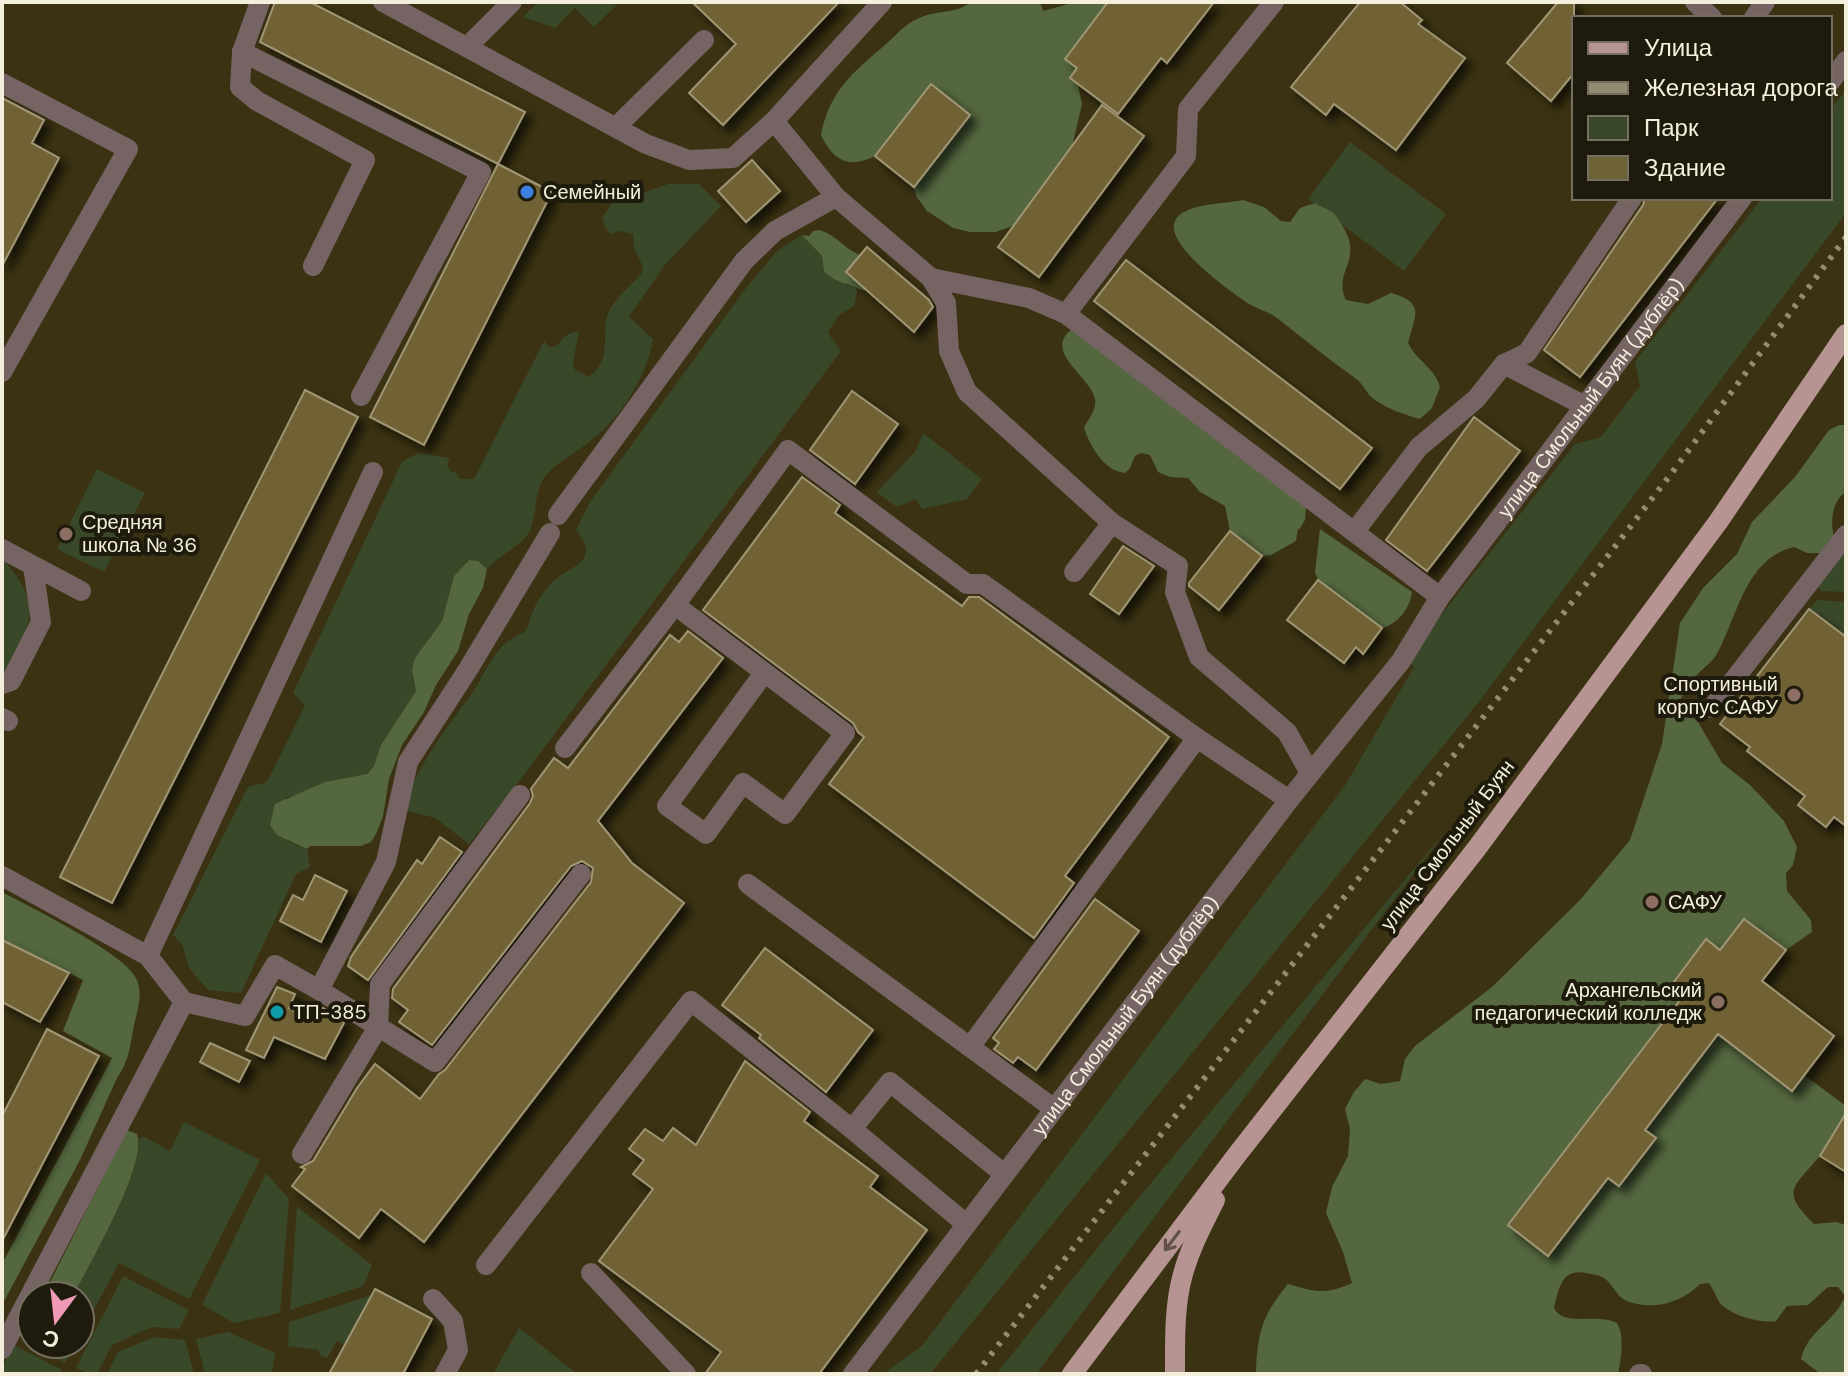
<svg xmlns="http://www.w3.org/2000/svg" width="1848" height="1376" font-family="'DM Sans',sans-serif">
<defs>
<filter id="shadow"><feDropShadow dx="7" dy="7" stdDeviation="4" flood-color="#0009"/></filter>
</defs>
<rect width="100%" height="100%" fill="#3a3212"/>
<!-- green -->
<g fill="#3a482a">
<path d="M538 2H620L594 27 575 8 555 28 523 17Z"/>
<path d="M1846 90V213L1478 703 930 1374H883L922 1346 1346 784 1414 667 1406 660 1575 444 1601 437 1640 386 1635 362 1762 198H1830V110Z"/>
<path d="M1350 142 1446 214 1404 271 1308 199Z"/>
<path d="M668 184H699L721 206 664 266 629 317 653 339C647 378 618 422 585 445 572 455 557 463 546 475 533 492 538 515 528 534 523 544 497 557 487 569L478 561 469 560 454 576 442 621 415 658 416 691 381 745 374 766 367 774 325 782 306 792 285 798 287 841 307 849 310 867 296 874 241 993 208 990 189 968 182 944 173 935 248 787 267 782 305 705 293 693 402 462 418 453 450 458 447 465 451 472H456L460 479H474L544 341 549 347 556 346C565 338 566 331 579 332L573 362 575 370 589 377C614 357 600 338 608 313 614 299 631 286 641 274L643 267 634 248 633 234 619 231 611 234 606 229 602 218 618 194 632 197Z"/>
<path d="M802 235 822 256 824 271 848 286 854 285 857 291 854 306 839 315 828 333 841 351 517 784 469 844 435 818 408 811C399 789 456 715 471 695 482 678 491 658 505 643 511 638 519 635 526 631 532 613 536 600 549 586 566 565 604 565 576 530L590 502 746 288 778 250Z"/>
<path d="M923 433 982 479 967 499 922 509 916 499 897 507 877 492 915 452Z"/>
<path d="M97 469 145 493 104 572 57 549Z"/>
<path d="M1846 547V592L1821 591 1817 586Z"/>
<path d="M2 558C44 606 32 621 7 671L2 674Z"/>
<path d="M1817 600 1846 602V631L1843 635 1809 609Z"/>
<path d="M1449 827 1036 1374H996L1115 1226Z"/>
<path d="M184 1122 260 1160 189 1299 119 1263 80 1336V1296H73C93 1255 140 1181 139 1138L145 1137 170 1151Z"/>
<path d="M266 1173 289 1199 280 1313 234 1323 202 1305Z"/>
<path d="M297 1207 372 1265 363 1286 290 1310Z"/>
<path d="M123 1276 189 1310 179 1329 152 1327 112 1345 97 1374H90L76 1368Z"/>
<path d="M372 1295 345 1345 337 1341 327 1358 320 1355 318 1350 288 1346 289 1322Z"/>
<path d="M519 1328 576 1373 575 1374H493Z"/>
<path d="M26 1331 32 1344H75L65 1363 21 1339Z"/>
<path d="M228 1332 275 1353 272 1374H205L196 1339Z"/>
<path d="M154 1337 185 1340 194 1374H107L118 1352Z"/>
<path d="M14 1345 62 1370 60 1374H2V1367Z"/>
</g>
<!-- forest -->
<g fill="#54673f">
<path d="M972 2H1040L1043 11 1076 2H1114L1076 76 1082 104 1070 155 1018 224 996 232H970L953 228 927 211 916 196 914 187 970 115 931 85 875 156C849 169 833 161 821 135 829 92 853 72 885 45 896 35 905 24 919 18 937 10 955 14 972 2Z"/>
<path d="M1243 200 1264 207 1281 221 1290 222 1300 208 1315 203C1320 207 1327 208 1332 212 1337 216 1340 222 1343 227 1364 261 1332 272 1346 300L1368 304 1391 293C1427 303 1414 317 1408 343 1416 360 1435 368 1440 387L1432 408 1420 419C1405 415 1388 409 1375 400 1366 394 1364 384 1355 378 1328 359 1303 338 1277 318 1269 312 1258 309 1249 304 1231 292 1164 245 1175 221 1183 203 1225 204 1243 200Z"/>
<path d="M819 230C837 235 846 251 863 256L869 286 864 291C849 283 836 284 824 271L822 256 802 235 809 236 813 231Z"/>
<path d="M1071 330 1166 396 1306 506 1305 520 1299 530 1298 528 1296 541 1271 555 1262 556 1230 531 1225 506 1200 492 1188 478 1170 477 1158 472 1150 455 1141 453 1135 456 1130 468 1125 473C1104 471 1090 446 1084 428 1088 418 1097 411 1095 399 1091 377 1043 352 1071 330Z"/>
<path d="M1839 425H1846V492C1832 500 1830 522 1834 537L1826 553H1807L1794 547C1746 558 1738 614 1718 652 1713 662 1704 667 1697 675 1690 682 1685 691 1680 700L1682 708 1698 722 1722 763 1750 785 1784 821 1797 847 1793 865 1786 873 1787 891 1811 920 1812 932 1786 950 1762 981 1834 1036 1804 1075 1846 1106V1113C1837 1128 1830 1144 1819 1157 1793 1188 1780 1191 1814 1224L1836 1222 1846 1225V1374H1821L1801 1359C1807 1331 1836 1321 1845 1296L1838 1287H1828L1808 1305 1787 1306 1776 1321C1761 1324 1729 1315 1719 1302 1716 1296 1713 1289 1709 1283L1700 1284C1682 1303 1650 1312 1625 1300 1616 1296 1613 1284 1604 1278 1599 1275 1591 1274 1586 1273 1561 1268 1559 1289 1554 1308 1565 1328 1594 1312 1617 1323 1625 1336 1621 1359 1618 1374H1256C1257 1334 1262 1315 1288 1284 1315 1292 1325 1295 1352 1283L1343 1252 1326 1213 1332 1187 1348 1156 1350 1129 1345 1109 1354 1092 1365 1079 1381 1084 1400 1081 1405 1059 1415 1046 1492 987 1580 900 1630 840 1662 744 1680 623 1703 588 1737 554 1752 522 1795 477 1829 430Z"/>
<path d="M1320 529 1412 592C1410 608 1398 624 1382 628L1318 580 1315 572Z"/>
<path d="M469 560 478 561 487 569 483 588 469 614 458 651 436 685 424 712 402 745 389 779 383 816 376 834 371 842 361 846H310L307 849 277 835 270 825 275 804 325 782 367 774 374 766 381 745 416 691 412 669 415 658 442 621 454 576Z"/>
<path d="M2 892C30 907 124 953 136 978 144 994 137 1010 134 1026 130 1045 129 1062 117 1078L80 1160 2 1305V1264L112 1058 63 1031 83 980 2 940Z"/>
<path d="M127 1130 137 1134C148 1165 89 1264 73 1296H43Z"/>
</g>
<!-- building -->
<g fill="#6f6236" stroke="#a09674" stroke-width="2" filter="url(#shadow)">
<path d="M275 2H310L525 112 498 164 260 42Z"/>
<path d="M692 2H839L723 125 689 93 736 44Z"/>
<path d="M1108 2H1214L1167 63 1161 58 1118 114 1070 78 1077 68 1065 59Z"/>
<path d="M1360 2H1400L1422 20 1418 24 1465 58 1396 150 1334 104 1326 115 1291 87Z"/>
<path d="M1558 2H1574V73L1551 101 1507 63Z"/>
<path d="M931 84 970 115 914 187 875 156Z"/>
<path d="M2 98 44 120 32 143 59 158 2 266Z"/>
<path d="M1102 105 1144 136 1039 277 998 247Z"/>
<path d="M752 160 780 191 746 222 718 191Z"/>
<path d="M498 164 552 192 424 445 370 417Z"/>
<path d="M1645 198H1718L1580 377 1544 350 1643 205Z"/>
<path d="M867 247 929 300 933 307 914 332 846 272Z"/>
<path d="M1126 260 1372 448 1340 489 1094 301Z"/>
<path d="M305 390 358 417 112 903 60 877Z"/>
<path d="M852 391 898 424 855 484 810 450Z"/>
<path d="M1474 417 1520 451 1427 571 1386 540Z"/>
<path d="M802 477 840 505 835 513 962 606 969 597H979L1169 737 1065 876 1074 883 1034 938 829 784 864 737 858 732 853 723 703 610Z"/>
<path d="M1230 531 1262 556 1219 610 1189 586V583Z"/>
<path d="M1123 546 1154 566 1119 614 1090 594Z"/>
<path d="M1318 580 1382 628 1363 654 1356 647 1344 663 1287 620Z"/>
<path d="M1809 609 1846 637V826L1834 817 1826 827 1798 805 1805 796 1747 751 1750 747 1720 724Z"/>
<path d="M688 631 723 658 598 821 632 863 684 903 424 1242 381 1209 359 1238 292 1186 305 1169 301 1167 313 1161 357 1088 375 1064 420 1099 439 1074 445 1070 591 882 593 868 582 861 571 866 432 1045 399 1022 408 1010 392 998 393 989 530 803 533 796 531 789 554 758 568 768 670 635 679 642Z"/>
<path d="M440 837 462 852 368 980 348 966 351 957 417 860 422 864Z"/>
<path d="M315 875 347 891 321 942 280 921 293 895 303 900Z"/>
<path d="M1095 899 1139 931 1036 1070 1018 1057 1013 1063 994 1049 999 1043 993 1038Z"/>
<path d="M1744 919 1786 950 1762 981 1834 1036 1792 1091 1718 1034 1645 1130 1656 1138 1619 1186 1608 1178 1548 1256 1508 1225 1680 1000 1668 990 1706 939 1720 950Z"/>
<path d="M2 940 69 973 40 1022 2 1002Z"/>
<path d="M765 948 873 1030 826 1092 759 1038 761 1035 722 1005Z"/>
<path d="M277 987 295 994 289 1008 306 1018 316 1004 345 1021 325 1059 274 1037 264 1058 246 1050Z"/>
<path d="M47 1029 99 1056 2 1241V1116Z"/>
<path d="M210 1043 250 1061 239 1082 200 1062Z"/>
<path d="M745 1061 810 1112 804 1121 878 1176 870 1187 927 1230 819 1374H705L721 1352 599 1261 653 1189 633 1174 644 1160 629 1149 645 1129 663 1141 673 1128 696 1145Z"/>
<path d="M1846 1113V1172L1820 1156Z"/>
<path d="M375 1289 432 1319 403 1374H329Z"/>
</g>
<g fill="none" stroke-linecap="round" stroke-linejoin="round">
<!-- minor -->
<g stroke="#756463" stroke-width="20">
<path d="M260 2 242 52 481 172 361 396"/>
<path d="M383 2 646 144 689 160 733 158 774 121 882 2"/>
<path d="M1695 2 1712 18"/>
<path d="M1754 18 1765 2"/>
<path d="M467 47 512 2"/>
<path d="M242 52 240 87 257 101 365 160 313 266"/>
<path d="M1830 82 1846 61"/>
<path d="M2 83 128 149 2 372"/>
<path d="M774 121 836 197 931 278 1029 298 1066 314 1440 597"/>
<path d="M617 126 704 40"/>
<path d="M931 278 946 303 949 351 967 392 1112 523 1178 566 1175 592 1199 657 1287 732 1310 773"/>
<path d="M1066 314 1186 156 1188 109 1274 2"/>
<path d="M1504 364 1585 406"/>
<path d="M558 515 744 261 775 231 836 197"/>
<path d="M1355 531 1419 447 1476 399 1504 364 1527 353 1632 198"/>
<path d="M2 549 81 591"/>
<path d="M1074 572 1112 523"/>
<path d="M675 605 788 450 967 584H983L1197 738 1289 800"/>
<path d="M2 684 11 681 41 622 33 566"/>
<path d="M1712 708 1846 535"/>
<path d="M2 718 8 721"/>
<path d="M565 748 675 605 845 733 785 814 743 783 706 834 667 806 764 673"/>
<path d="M2 876 148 956 184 1002 245 1016 275 965 319 990 386 862 408 762 467 671 550 533"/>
<path d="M748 884 1053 1108"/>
<path d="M148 956 373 472"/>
<path d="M319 990 435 1062 581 874"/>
<path d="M970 1047 1197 738"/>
<path d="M852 1129 890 1082 1004 1174"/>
<path d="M302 1154 378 1027 380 984 520 795"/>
<path d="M486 1265 691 1001 852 1129 966 1224"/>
<path d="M591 1273 686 1374"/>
<path d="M433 1299 453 1321 458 1350 445 1374"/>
<path d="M2 1349 184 1002"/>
<path id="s1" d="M853 1374 1289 800 1401 661 1440 597 1742 198"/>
<path d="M1639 1374H1642"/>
</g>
<!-- major -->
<g stroke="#b69492" stroke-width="20">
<path d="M1072 1374 1236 1156 1477 848 1718 522 1846 334"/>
<path d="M1175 1374C1175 1342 1174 1305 1183 1274 1190 1248 1203 1224 1215 1200"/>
</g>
<!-- rail -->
<path stroke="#938c73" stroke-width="6" stroke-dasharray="4 8" stroke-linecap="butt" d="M976 1374 1671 474 1846 237"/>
</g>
<!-- one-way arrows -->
<defs><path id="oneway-shaft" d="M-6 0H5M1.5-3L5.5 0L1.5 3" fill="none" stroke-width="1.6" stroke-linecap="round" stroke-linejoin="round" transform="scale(2)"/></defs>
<use stroke="#625148" href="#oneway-shaft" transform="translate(1172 1241) rotate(127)"/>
<!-- markers -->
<circle fill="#3f7fe0" stroke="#1e1a0c" stroke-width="3" cx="527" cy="192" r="8"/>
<g fill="#8d6e63" stroke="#1e1a0c" stroke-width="3">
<circle cx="66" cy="534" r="8"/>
<circle cx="1794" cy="695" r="8"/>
<circle cx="1652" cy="902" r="8"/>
<circle cx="1718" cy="1002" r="8"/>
</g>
<circle fill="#0f9aa8" stroke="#1e1a0c" stroke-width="3" cx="277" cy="1012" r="8"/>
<g text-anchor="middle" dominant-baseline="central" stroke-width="8" stroke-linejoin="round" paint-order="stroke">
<!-- poi labels -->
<g font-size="20" fill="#f4efdd" stroke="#1e1a0c" text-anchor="start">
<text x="543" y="192">Семейный</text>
<text x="82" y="522">Средняя<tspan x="82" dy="23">школа № 36</tspan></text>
<text x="1778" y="684" text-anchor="end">Спортивный<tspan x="1778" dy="23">корпус САФУ</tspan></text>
<text x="1668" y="902">САФУ</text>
<text x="1702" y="990" text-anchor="end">Архангельский<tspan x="1702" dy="23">педагогический колледж</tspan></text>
<text x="293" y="1012">ТП-385</text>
</g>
<!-- street labels -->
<g font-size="20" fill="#f4efdd" stroke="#1e1a0c">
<text stroke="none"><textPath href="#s1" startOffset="1224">улица Смольный Буян (дублёр)</textPath></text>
<text transform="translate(1447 845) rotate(-53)">улица Смольный Буян</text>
<text stroke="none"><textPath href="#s1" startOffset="450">улица Смольный Буян (дублёр)</textPath></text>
</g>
</g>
<!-- border -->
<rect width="1848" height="1376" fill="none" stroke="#f4efdd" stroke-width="8"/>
<!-- legend -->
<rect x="1572" y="16" width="260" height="184" fill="#1e1a0c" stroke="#746f60" stroke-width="2"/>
<rect x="1588" y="42" width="40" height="12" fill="#b69492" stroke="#746f60" stroke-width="2"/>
<text x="1644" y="56" font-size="24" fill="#f4efdd">Улица</text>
<rect x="1588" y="82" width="40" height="12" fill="#938c73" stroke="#746f60" stroke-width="2"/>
<text x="1644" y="96" font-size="24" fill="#f4efdd">Железная дорога</text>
<rect x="1588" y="116" width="40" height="24" fill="#3a482a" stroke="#746f60" stroke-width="2"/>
<text x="1644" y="136" font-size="24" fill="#f4efdd">Парк</text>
<rect x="1588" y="156" width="40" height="24" fill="#6f6236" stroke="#746f60" stroke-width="2"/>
<text x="1644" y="176" font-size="24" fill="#f4efdd">Здание</text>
<!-- north arrow -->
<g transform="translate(56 1320) rotate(195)"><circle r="38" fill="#1e1a0c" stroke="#746f60" stroke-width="2"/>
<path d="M0-6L14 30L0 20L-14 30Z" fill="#f09ab7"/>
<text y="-12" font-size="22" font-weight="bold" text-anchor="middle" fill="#f4efdd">С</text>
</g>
</svg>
